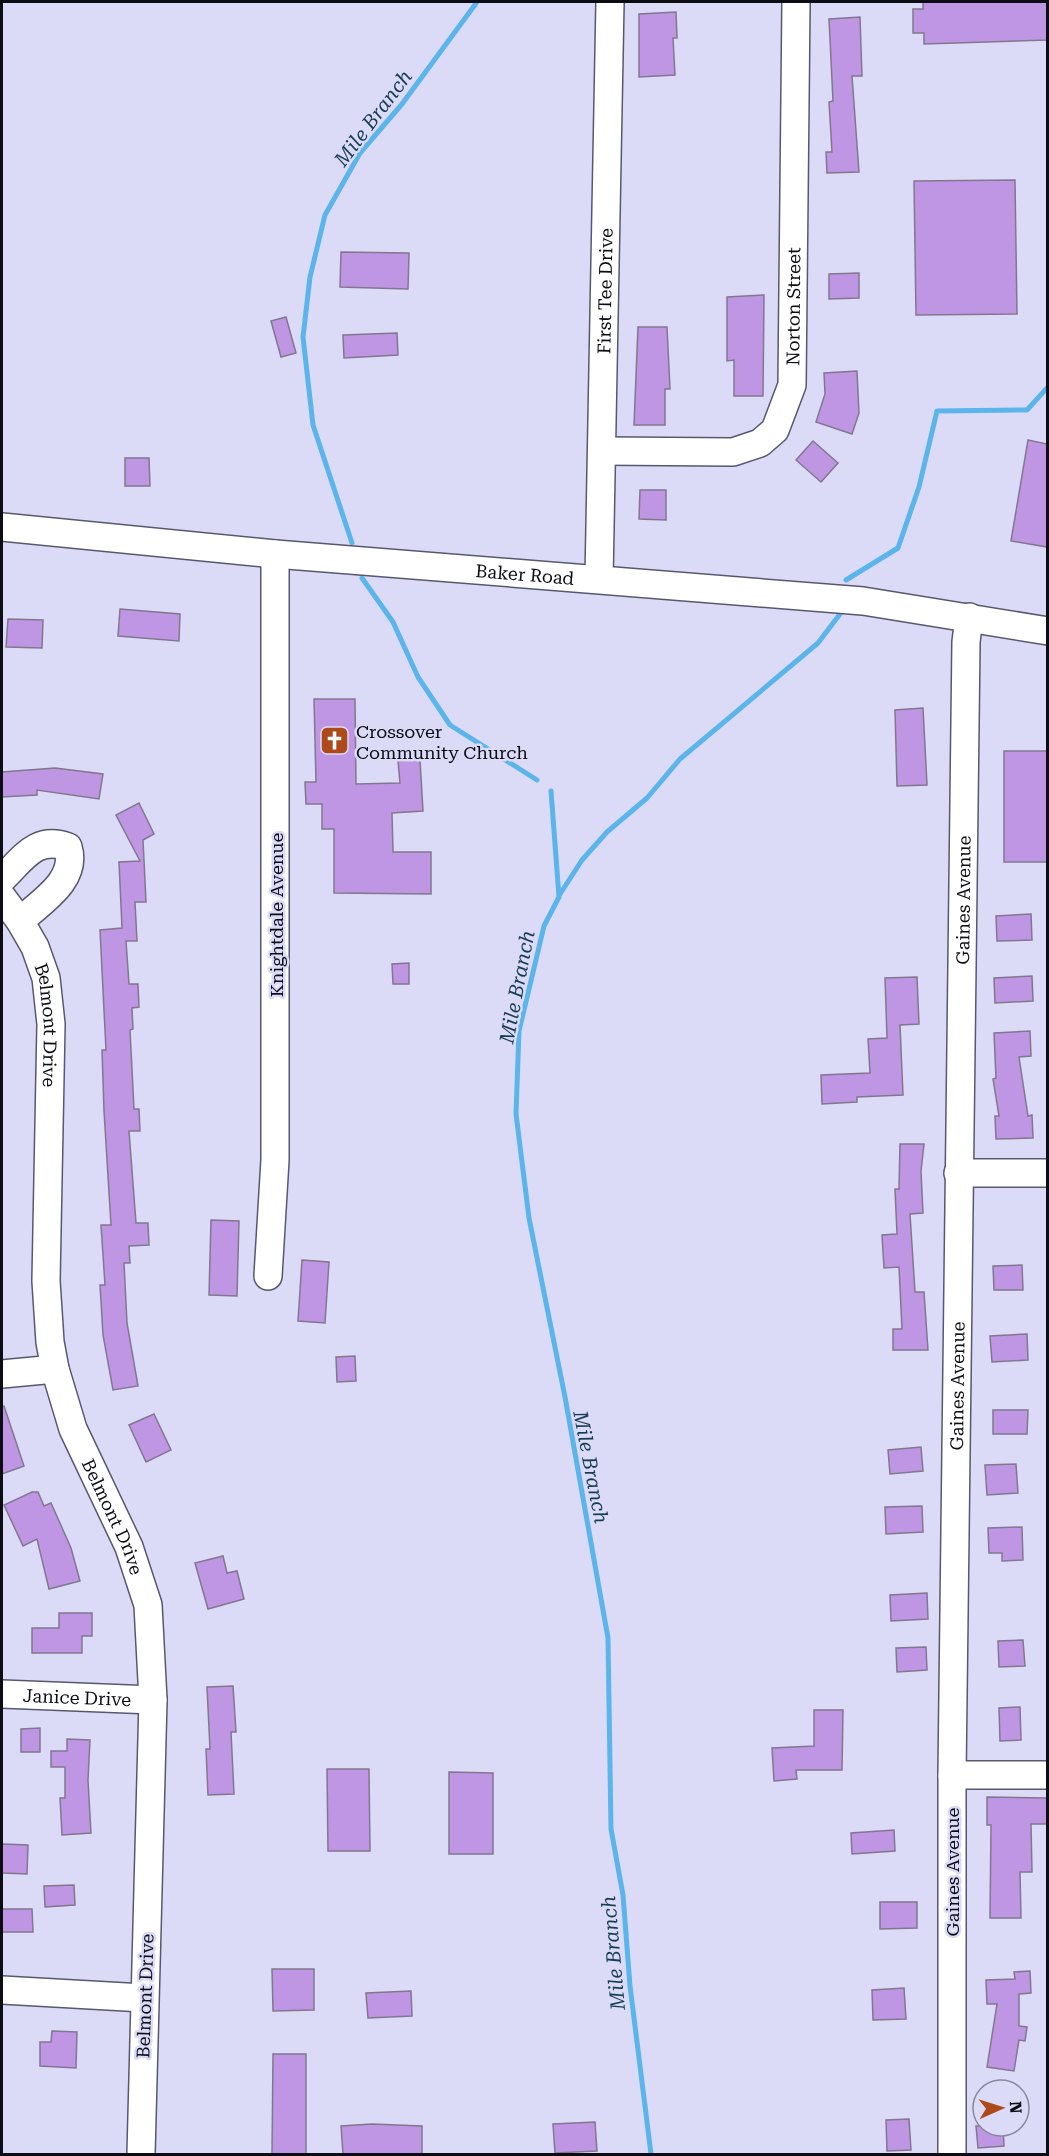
<svg xmlns="http://www.w3.org/2000/svg" width="1049" height="2156" font-family="'Roboto Serif',serif">
<rect width="100%" height="100%" fill="#dbdbf7"/>
<g fill="none" stroke-linecap="round" stroke-linejoin="round">
<!-- stream -->
<g stroke="#5bb5ea" stroke-width="5">
<path d="M352 543 313 425 303 337 310 277 325 215 360 153 402 104 477 2"/>
<path d="M362 578 393 622 418 677 450 725 537 780"/>
<path d="M846 580 898 548 919 487 937 411 1027 410 1048 387"/>
<path d="M551 791 559 897 544 926 519 1031 516 1114 529 1218 565 1397 608 1638 611 1829 623 1895 630 1986 651 2154"/>
<path d="M560 894 582 860 607 832 647 798 680 759 818 643 840 614"/>
</g>
</g>
<!-- building -->
<g fill="#bf96e3" stroke="#83778f" stroke-width="1.5">
<path d="M923 2H1047V40L924 44V33H913V9H923Z"/>
<path d="M676 12 677 38H673L675 75 639 77V14Z"/>
<path d="M860 17 862 76H852L859 172 827 173 826 152H832L829 102 833 101 829 19Z"/>
<path d="M1015 180 1017 314 916 315 914 181Z"/>
<path d="M341 252 409 253 408 289 340 287Z"/>
<path d="M859 273V298L829 299V274Z"/>
<path d="M764 295 763 396H734V360L727 361V297Z"/>
<path d="M286 317 296 353 281 357 271 321Z"/>
<path d="M638 327H667L670 389H665V425H634Z"/>
<path d="M397 333 398 355 344 358 343 335Z"/>
<path d="M857 371 859 413 852 434 816 422 825 394 824 373Z"/>
<path d="M1028 440 1047 444V547L1011 541Z"/>
<path d="M813 441 838 463 821 482 796 460Z"/>
<path d="M125 458H149L150 486H125Z"/>
<path d="M640 490H666V520L639 519Z"/>
<path d="M120 609 180 614 179 641 118 636Z"/>
<path d="M8 619 43 620 42 648 6 647Z"/>
<path d="M314 699H355L356 784 400 783 398 761 420 760 423 811 392 813 393 852H431V894L334 893V829H322V804H306L305 782H316Z"/>
<path d="M923 708 927 785 897 786 895 710Z"/>
<rect x="1004" y="751" width="43" height="111"/>
<path d="M55 768 103 774 99 799 37 790V795L2 797V772Z"/>
<path d="M139 803 154 834 143 840 146 902H135L137 941H126L129 984H138L139 1007 132 1008 133 1029 130 1030 134 1109H139L140 1131H129L136 1223H148L149 1245 129 1246 130 1263H124L127 1323 138 1386 113 1390 103 1335 100 1285H105L101 1225H111L104 1111 102 1050H106L100 930 122 928 119 862 140 861 116 815Z"/>
<path d="M1031 914 1032 940 997 941 996 916Z"/>
<path d="M409 963V984H393L392 964Z"/>
<path d="M1032 976 1033 1001 995 1003 994 978Z"/>
<path d="M917 977 919 1024 900 1025 903 1095 857 1097V1102L822 1104 821 1075 870 1073 868 1039 887 1038 885 978Z"/>
<path d="M1030 1031 1031 1056 1019 1057 1028 1116 1032 1115 1033 1138 996 1139 995 1116H999L993 1079 996 1078 994 1033Z"/>
<path d="M900 1144H924L921 1171 923 1213 910 1214 915 1292H924L928 1350H893V1329H902L899 1267 884 1268 882 1235 897 1234 895 1189H899Z"/>
<path d="M211 1220 239 1221 237 1296 209 1295Z"/>
<path d="M302 1260 329 1262 325 1323 298 1321Z"/>
<path d="M1022 1265 1023 1290H994L993 1266Z"/>
<path d="M1027 1334 1028 1360 992 1362 990 1336Z"/>
<path d="M355 1356 356 1381 337 1382 336 1357Z"/>
<path d="M4 1406 24 1466 2 1474V1407Z"/>
<path d="M993 1410H1028L1027 1434H993Z"/>
<path d="M154 1414 171 1450 146 1462 129 1425Z"/>
<path d="M921 1447 923 1471 890 1474 888 1450Z"/>
<path d="M1016 1464 1018 1493 987 1495 985 1465Z"/>
<path d="M32 1492H38L44 1506 51 1503 71 1548 80 1581 49 1589 37 1539 23 1546 4 1505Z"/>
<path d="M922 1506 923 1532 886 1534 885 1507Z"/>
<path d="M1022 1527 1023 1560 1002 1561V1553H989L988 1528Z"/>
<path d="M223 1556 227 1573 237 1571 244 1599 208 1609 195 1563Z"/>
<path d="M927 1593 928 1619 891 1621 890 1595Z"/>
<path d="M59 1613H92V1636H82V1653H32V1628H59Z"/>
<path d="M1023 1640 1025 1666 999 1667 998 1641Z"/>
<path d="M926 1647 927 1670 897 1672 896 1648Z"/>
<path d="M233 1686 236 1732H231L234 1794 208 1795 206 1749H210L207 1687Z"/>
<path d="M1020 1707 1021 1740 1000 1741 999 1708Z"/>
<path d="M814 1710H843L842 1770H796L797 1779 774 1781 772 1748 814 1746Z"/>
<path d="M40 1728V1752H21V1729Z"/>
<path d="M67 1739 90 1740 88 1780 91 1833 62 1835 60 1798H65V1767H51V1751H67Z"/>
<path d="M327 1769H369L370 1851H328Z"/>
<path d="M449 1772 493 1773V1854H449Z"/>
<path d="M987 1797 1047 1798V1824H1031L1032 1872H1020L1021 1918H990L991 1825H987Z"/>
<path d="M894 1830 895 1851 852 1854 851 1833Z"/>
<path d="M2 1844 28 1845 27 1874 2 1873Z"/>
<path d="M74 1885 75 1905 45 1907 44 1886Z"/>
<path d="M880 1902H917V1928L880 1929Z"/>
<path d="M2 1909H32L33 1932H2Z"/>
<path d="M272 1969H314V2010L273 2011Z"/>
<path d="M1030 1971 1031 1993 1019 1994V2026L1027 2027 1025 2041 1019 2040 1014 2071 987 2067 997 2004H987L986 1980 1015 1979 1014 1972Z"/>
<path d="M904 1988 906 2019 873 2020 872 1990Z"/>
<path d="M411 1991 412 2016 368 2018 366 1993Z"/>
<path d="M52 2031 77 2032 76 2068 40 2066V2042H51Z"/>
<path d="M273 2054H306V2154H272Z"/>
<path d="M909 2119 911 2150 887 2151 886 2120Z"/>
<path d="M595 2122 597 2151 555 2153 553 2124Z"/>
<path d="M372 2124 422 2126V2154H343L341 2126Z"/>
<path d="M976 2126H1003L1004 2146 978 2148Z"/>
</g>
<g fill="none" stroke-linecap="round" stroke-linejoin="round">
<defs>
<g id="minor">
<path id="s1" d="M602 451 733 452 760 443 775 430 792 385 796 2"/>
<path id="s2" d="M2 527 275 554 863 601 1048 631"/>
<path id="s3" d="M599 579 610 2"/>
<path d="M2 879C23 859 36 835 68 847 78 880 42 901 20 921"/>
<path id="s4" d="M2 897 20 921 35 947 46 978 51 1024 46 1281 50 1342 55 1369 73 1429 129 1547 148 1605 153 1700 141 2154"/>
<path d="M958 1173H1048"/>
<path d="M268 1276 275 1160V554"/>
<path d="M2 1374 55 1369"/>
<path id="s5" d="M2 1694 153 1700"/>
<path d="M952 1775H1048"/>
<path d="M2 1990 144 1998"/>
<path id="s6" d="M952 2154V1775L966 642 969 617"/>
</g>
</defs>
<!-- minor casing -->
<use href="#minor" stroke="#57586f" stroke-width="30"/>
<!-- minor -->
<use href="#minor" stroke="#fff" stroke-width="27"/>
</g>
<!-- icons -->
<defs>
<symbol id="church-square" viewBox="-11 -11 22 22"><rect x="-9" y="-9" width="18" height="18" rx="4" fill="#ae4a1a" stroke="#dbdbf7"/><path d="M-1.2-6h2.4v3.5h3.3v2.4h-3.3V6h-2.4V-.1h-3.3v-2.4h3.3Z" fill="#fff"/></symbol>
</defs>
<g fill-rule="evenodd">
<use href="#church-square" x="318" y="724" width="33" height="33"/>
</g>
<g text-anchor="middle" dominant-baseline="central" stroke-width="5" stroke-linejoin="round" paint-order="stroke">
<!-- street labels -->
<g font-size="18" fill="#0c0c15" stroke="#dbdbf7">
<text stroke="none"><textPath href="#s3" startOffset="288">First Tee Drive</textPath></text>
<text stroke="none"><textPath href="#s1" startOffset="306">Norton Street</textPath></text>
<text stroke="none"><textPath href="#s2" startOffset="525">Baker Road</textPath></text>
<text stroke="none"><textPath href="#s6" startOffset="1254">Gaines Avenue</textPath></text>
<text transform="translate(276 915) rotate(-90)">Knightdale Avenue</text>
<text stroke="none"><textPath href="#s4" startOffset="140">Belmont Drive</textPath></text>
<text stroke="none"><textPath href="#s6" startOffset="768">Gaines Avenue</textPath></text>
<text stroke="none"><textPath href="#s4" startOffset="644">Belmont Drive</textPath></text>
<text stroke="none"><textPath href="#s5" startOffset="75">Janice Drive</textPath></text>
<text transform="translate(952 1872) rotate(-90)">Gaines Avenue</text>
<text transform="translate(145 1996) rotate(-88)">Belmont Drive</text>
</g>
<!-- poi labels -->
<g font-size="18" fill="#0c0c15" stroke="#dbdbf7" text-anchor="start">
<text x="356" y="731">Crossover<tspan x="356" dy="21">Community Church</tspan></text>
</g>
<!-- water labels -->
<g font-size="20" font-style="italic" fill="#163d53" stroke="#dbdbf7">
<text transform="translate(373 118) rotate(-53)">Mile Branch</text>
<text transform="translate(517 987) rotate(-79)">Mile Branch</text>
<text transform="translate(591 1467) rotate(79)">Mile Branch</text>
<text transform="translate(613 1953) rotate(-95)">Mile Branch</text>
</g>
</g>
<!-- border -->
<rect width="1049" height="2156" fill="none" stroke="#0c0c15" stroke-width="6"/>
<!-- north arrow -->
<g transform="translate(1001 2108) rotate(87)"><circle r="28" fill="#dbdbf7" stroke="#88889d" stroke-width="1.5"/>
<path d="M0-4.5L10 22L0 15L-10 22Z" fill="#ae4a1a"/>
<text y="-9" font-size="16" font-weight="bold" text-anchor="middle" fill="#0c0c15">N</text>
</g>
</svg>
